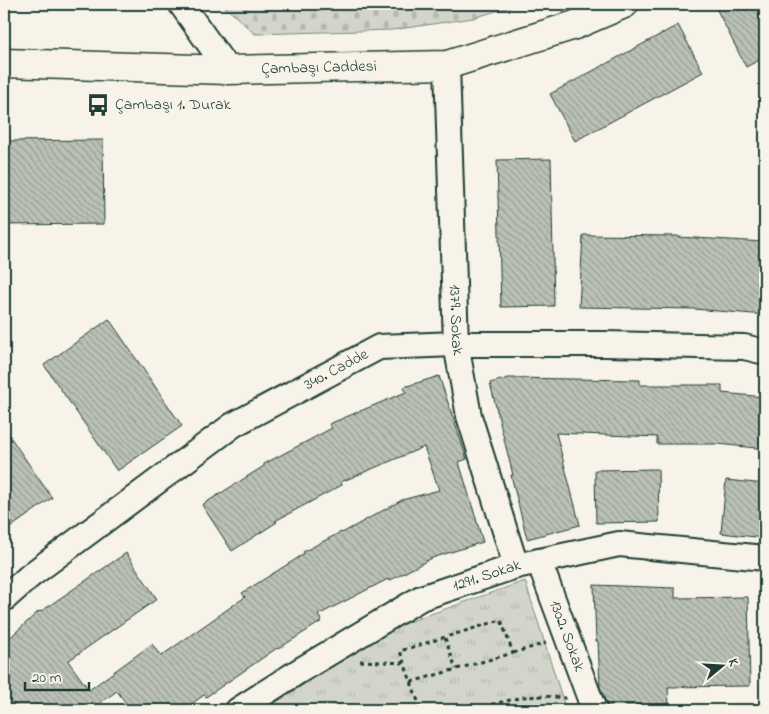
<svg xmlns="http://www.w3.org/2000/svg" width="769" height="714" font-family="'Indie Flower',sans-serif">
<defs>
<pattern id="grass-tufts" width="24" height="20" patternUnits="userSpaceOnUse" patternTransform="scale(1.25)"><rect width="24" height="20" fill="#d3d5ca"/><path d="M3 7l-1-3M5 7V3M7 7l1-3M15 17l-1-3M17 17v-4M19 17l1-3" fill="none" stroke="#b5b8ae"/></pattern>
<pattern id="cemetery-stones" width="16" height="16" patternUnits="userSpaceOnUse" patternTransform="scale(1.25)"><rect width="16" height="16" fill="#d3d5ca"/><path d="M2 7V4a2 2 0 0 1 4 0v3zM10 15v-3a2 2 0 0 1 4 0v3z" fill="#b5b8ae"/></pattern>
<pattern id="building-back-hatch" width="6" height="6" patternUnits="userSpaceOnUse" patternTransform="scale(1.25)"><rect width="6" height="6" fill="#bbc1b6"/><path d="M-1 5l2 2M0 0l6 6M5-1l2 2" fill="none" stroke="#979e95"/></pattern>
</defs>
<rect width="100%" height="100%" fill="#f7f3e8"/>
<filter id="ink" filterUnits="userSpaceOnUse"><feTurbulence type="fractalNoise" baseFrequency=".02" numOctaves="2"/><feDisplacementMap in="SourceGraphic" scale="10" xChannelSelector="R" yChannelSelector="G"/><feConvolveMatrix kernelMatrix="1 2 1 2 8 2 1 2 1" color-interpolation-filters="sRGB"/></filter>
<g filter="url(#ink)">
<!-- grass -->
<path fill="url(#grass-tufts)" stroke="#79897f" d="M525 581 566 710H552L540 706 524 710H277L275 703 391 628Z"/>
<!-- cemetery -->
<path fill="url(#cemetery-stones)" stroke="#79897f" d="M222 4H520L473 18 392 30 255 34Z"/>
<!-- building -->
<g fill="url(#building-back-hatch)" stroke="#1f3d34">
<path d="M714 4H765V57L746 67Z"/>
<path d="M678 25 703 72 575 141 550 94Z"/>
<path d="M103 140 104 224 4 225V141Z"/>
<path d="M551 159 554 306 501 307 497 160Z"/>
<path d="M583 235 678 236V237L765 242V315L694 309 579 307Z"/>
<path d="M109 319 182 426 117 471 44 365Z"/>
<path d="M439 376 467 459 459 462 483 542 432 558 389 581 388 579 318 615 322 621 278 649 277 648 206 697 204 695 183 710H131L117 691 90 710H4V643L39 611 40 612 126 553 157 599 68 661 89 690 152 644 161 656 245 597 242 593 304 554 303 552 341 532 342 533 402 500 439 490 424 447 341 482 342 485 275 521 277 522 232 551 202 505 264 466V464L332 428 329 424 406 392 404 387Z"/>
<path d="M508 378 640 380V385H722V393L765 397V449L718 444H657V437L556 433 580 525 527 539 511 475H513L490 383Z"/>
<path d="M4 428 52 498 4 532Z"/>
<path d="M658 469 659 522 596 523 595 470Z"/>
<path d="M726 480 765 484V523L764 538 721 533Z"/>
<path d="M594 585 675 588V598L748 597 750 686 668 687 669 705H607L600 687 598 641H596Z"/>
</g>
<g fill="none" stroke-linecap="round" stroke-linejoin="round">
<defs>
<g id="street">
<path d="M181 4 228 70"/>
<path id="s1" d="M447 65 456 344 469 416 516 566"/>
<path id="s2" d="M539 561 594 710"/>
<path id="s3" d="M4 599 31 575 233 425 379 347 456 344H605L744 347 765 352"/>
<path id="s4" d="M238 710 299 671 421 598 516 566 619 544 765 558"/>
</g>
<g id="secondary">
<path id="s5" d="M4 63 228 70 447 65 575 25 624 4"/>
</g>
</defs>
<!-- street casing -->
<use href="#street" stroke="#1f3d34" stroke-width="28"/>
<!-- secondary casing -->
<use href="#secondary" stroke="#1f3d34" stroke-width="31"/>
<!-- path -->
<g stroke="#1f3d34" stroke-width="3" stroke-dasharray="4 4" stroke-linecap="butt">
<path d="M445 638 456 669"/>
<path d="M513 653 546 643"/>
<path d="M360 661 405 663"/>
<path d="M411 682 513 653 501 620 400 651 421 710"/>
<path d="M468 710 523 697 545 696 566 698"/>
</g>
<!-- street -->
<use href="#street" stroke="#f7f3e8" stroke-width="24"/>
<!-- secondary -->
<use href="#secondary" stroke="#f7f3e8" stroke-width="28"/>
</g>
</g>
<!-- icons -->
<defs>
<symbol id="bus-bare" viewBox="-9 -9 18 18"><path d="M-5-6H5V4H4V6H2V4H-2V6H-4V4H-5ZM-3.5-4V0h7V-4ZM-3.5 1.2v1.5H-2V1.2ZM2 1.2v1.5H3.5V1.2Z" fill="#1f3d34" stroke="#f7f3e8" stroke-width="2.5" paint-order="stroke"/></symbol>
</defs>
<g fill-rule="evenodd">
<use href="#bus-bare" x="82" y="89" width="32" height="32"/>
</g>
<g text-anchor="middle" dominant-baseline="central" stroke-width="4.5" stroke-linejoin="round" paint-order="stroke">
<!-- street labels -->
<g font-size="16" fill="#1f3d34" stroke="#f7f3e8">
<text stroke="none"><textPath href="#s5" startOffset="315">Çambaşı Caddesi</textPath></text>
<text stroke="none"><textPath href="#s1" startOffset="255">1379. Sokak</textPath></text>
<text stroke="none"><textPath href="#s3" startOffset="405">340. Cadde</textPath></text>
<text stroke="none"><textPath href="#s4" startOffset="284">1291. Sokak</textPath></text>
<text stroke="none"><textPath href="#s2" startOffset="80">1302. Sokak</textPath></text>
</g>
<!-- poi labels -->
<g font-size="16" fill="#1f3d34" stroke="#f7f3e8" text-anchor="start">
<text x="115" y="105">Çambaşı 1. Durak</text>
</g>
</g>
<!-- margin -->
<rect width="769" height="714" fill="none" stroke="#f7f3e8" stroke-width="20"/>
<rect x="10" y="10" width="749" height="694" fill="none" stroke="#1f3d34" stroke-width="2" filter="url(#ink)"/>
<!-- north arrow -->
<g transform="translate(722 666) rotate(72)" stroke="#f7f3e8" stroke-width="4" paint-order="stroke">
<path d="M0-4L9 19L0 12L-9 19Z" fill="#1f3d34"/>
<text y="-8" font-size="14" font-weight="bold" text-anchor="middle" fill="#1f3d34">K</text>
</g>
<!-- scale -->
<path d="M25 682v8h64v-8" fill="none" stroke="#1f3d34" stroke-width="2.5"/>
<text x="32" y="682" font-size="15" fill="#1f3d34" stroke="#f7f3e8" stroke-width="4" paint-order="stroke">20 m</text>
</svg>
